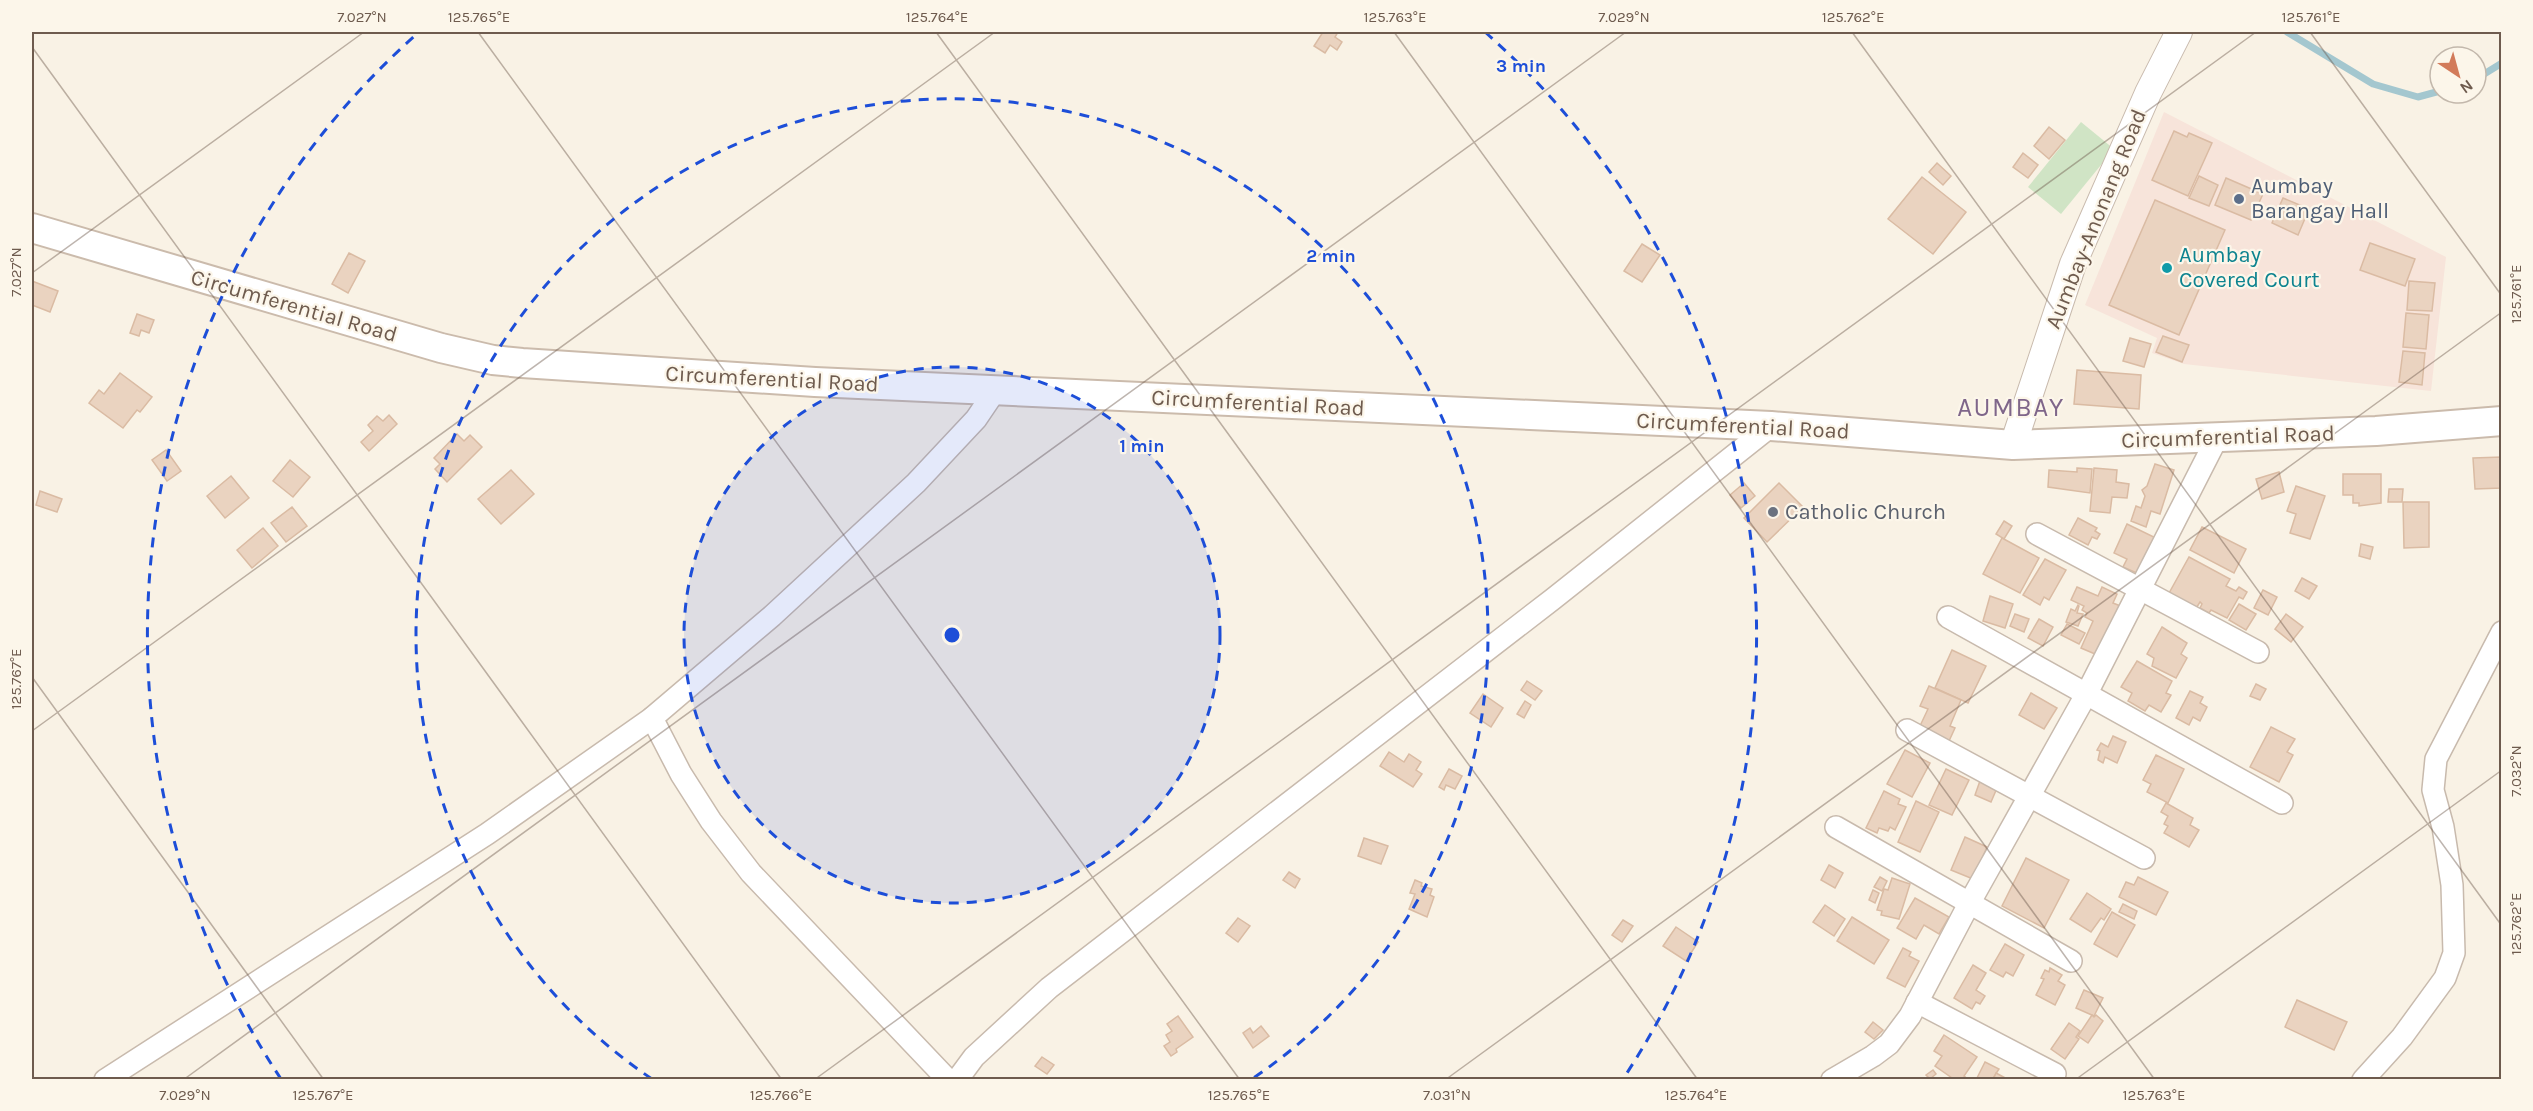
<svg xmlns="http://www.w3.org/2000/svg" width="2533" height="1111" font-family="Karla,sans-serif">
<rect width="100%" height="100%" fill="#f9f2e5"/>
<!-- commercial -->
<path fill="#f7e4da" d="M2164 112 2446 257 2431 391 2184 364 2152 353 2157 338 2085 305Z"/>
<!-- green -->
<path fill="#d0e4c5" d="M2081 122 2114 149 2061 214 2028 187Z"/>
<g fill="none" stroke-linecap="round" stroke-linejoin="round">
<!-- stream -->
<g stroke="#a4c7cf" stroke-width="7">
<path d="M2287 32 2373 84 2418 97 2440 91"/>
<path d="M2476 79 2502 63"/>
</g>
</g>
<!-- building -->
<g fill="#ead3c0" stroke="#dabba3" stroke-width="1.5">
<path d="M1323 32H1338L1335 37 1342 42 1337 50 1330 45 1325 53 1314 46Z"/>
<path d="M2049 127 2065 140 2049 159 2034 146Z"/>
<path d="M2174 131 2187 137 2189 133 2212 143 2188 196 2152 180Z"/>
<path d="M2023 153 2038 165 2028 178 2013 167Z"/>
<path d="M1937 163 1951 176 1943 185 1929 172Z"/>
<path d="M2199 176 2218 185 2209 206 2189 198Z"/>
<path d="M1922 177 1966 212 1933 254 1888 219Z"/>
<path d="M2226 178 2263 194 2251 220 2215 205Z"/>
<path d="M2283 198 2309 209 2298 235 2272 223Z"/>
<path d="M2155 200 2225 230 2179 335 2109 305Z"/>
<path d="M2370 243 2415 259 2405 286 2360 270Z"/>
<path d="M1642 244 1660 255 1642 282 1624 271Z"/>
<path d="M349 253 365 261 348 293 332 284Z"/>
<path d="M32 281 58 291 50 312 32 305Z"/>
<path d="M2409 281 2435 283 2432 311 2407 310Z"/>
<path d="M2406 313 2429 315 2426 349 2403 347Z"/>
<path d="M137 314 154 320 149 333 141 330 139 336 130 333Z"/>
<path d="M2163 336 2189 345 2182 362 2156 352Z"/>
<path d="M2130 338 2151 344 2144 367 2123 361Z"/>
<path d="M2403 351 2425 353 2422 385 2399 382Z"/>
<path d="M2077 370 2141 375 2139 409 2074 404Z"/>
<path d="M120 373 152 397 140 412 137 410 123 428 89 403 99 390 104 394Z"/>
<path d="M389 415 397 424 369 451 361 442 373 431 368 425 377 416 383 421Z"/>
<path d="M457 434 464 441 470 435 482 447 447 482 435 469 440 464 434 458Z"/>
<path d="M166 450 181 471 167 481 152 460Z"/>
<path d="M2502 457V488L2475 489 2473 458Z"/>
<path d="M290 460 310 477 293 497 273 481Z"/>
<path d="M2155 464 2174 470 2160 514 2151 511 2146 527 2131 521 2136 506 2141 508 2145 496 2142 490 2147 486Z"/>
<path d="M2077 468 2092 469 2090 493 2048 487 2049 470 2077 472Z"/>
<path d="M2094 468 2117 470 2116 482 2129 484 2127 498 2112 497 2110 513 2090 511Z"/>
<path d="M511 470 534 494 501 524 478 499Z"/>
<path d="M2279 472 2284 492 2262 499 2256 479Z"/>
<path d="M2343 474H2381V503L2359 506V503H2353V495H2343Z"/>
<path d="M231 476 249 498 225 518 207 496Z"/>
<path d="M1744 483 1755 496 1741 508 1730 495Z"/>
<path d="M1779 483 1803 507 1767 542 1744 518Z"/>
<path d="M2296 486 2325 496 2310 539 2290 533 2296 514 2287 511Z"/>
<path d="M2389 489H2403L2402 502H2388Z"/>
<path d="M40 491 62 499 57 512 36 505Z"/>
<path d="M2403 502H2429V547L2404 548Z"/>
<path d="M292 507 307 526 286 542 271 523Z"/>
<path d="M2078 518 2097 528 2095 531 2100 534 2097 539 2092 537 2088 545 2069 535Z"/>
<path d="M2004 521 2012 526 2004 539 1996 534Z"/>
<path d="M2127 524 2160 540 2139 574 2123 567 2127 559 2114 553Z"/>
<path d="M2202 527 2246 549 2234 573 2190 550Z"/>
<path d="M263 528 278 546 252 568 237 550Z"/>
<path d="M2002 538 2039 558 2020 593 1983 574Z"/>
<path d="M2361 544 2373 547 2370 559 2359 556Z"/>
<path d="M2189 557 2230 579 2226 586 2236 591 2239 587 2247 592 2243 599 2239 597 2227 618 2211 610 2209 613 2200 608 2202 604 2200 602 2195 610 2168 595Z"/>
<path d="M2045 559 2066 570 2049 600 2044 597 2040 605 2023 595Z"/>
<path d="M2302 578 2317 586 2309 599 2295 591Z"/>
<path d="M2077 587 2098 596 2102 587 2117 594 2113 603 2123 607 2102 657 2081 648 2093 621 2085 617 2087 613 2082 610 2084 606 2071 600Z"/>
<path d="M2263 590 2277 597 2268 615 2254 608Z"/>
<path d="M1990 596 2013 604 2005 628 1983 621Z"/>
<path d="M2239 604 2256 614 2246 630 2229 620Z"/>
<path d="M2078 605 2079 606 2077 613 2083 614 2078 626 2066 622 2071 609 2075 611Z"/>
<path d="M2015 614 2029 619 2024 632 2010 626Z"/>
<path d="M2286 614 2303 627 2291 642 2275 629Z"/>
<path d="M2039 619 2053 627 2043 646 2028 638Z"/>
<path d="M2067 624 2085 633 2079 644 2061 635Z"/>
<path d="M2162 627 2187 643 2181 654 2187 658 2176 678 2152 666 2154 658 2147 654Z"/>
<path d="M1952 650 1986 666 1968 703 1935 688Z"/>
<path d="M2137 661 2172 681 2166 693 2171 695 2161 712 2149 705 2145 711 2128 701 2132 693 2121 687Z"/>
<path d="M1527 681 1542 691 1535 700 1521 690Z"/>
<path d="M2256 684 2266 689 2260 700 2250 696Z"/>
<path d="M1929 686 1961 700 1950 726 1955 728 1949 741 1919 728 1928 709 1920 706Z"/>
<path d="M2190 691 2203 697 2200 703 2207 707 2200 721 2193 717 2189 725 2176 718Z"/>
<path d="M2031 693 2057 708 2044 729 2019 715Z"/>
<path d="M1483 694 1503 708 1491 727 1470 713Z"/>
<path d="M1525 701 1531 705 1524 718 1517 714Z"/>
<path d="M2271 727 2295 739 2287 752 2293 755 2279 782 2250 767Z"/>
<path d="M2113 736 2126 742 2117 763 2105 757 2103 763 2098 760 2100 751 2097 750 2101 743 2108 747Z"/>
<path d="M1905 750 1930 763 1912 797 1887 784Z"/>
<path d="M1389 752 1404 762 1409 754 1421 762 1416 770 1422 774 1413 787 1380 766Z"/>
<path d="M2156 755 2184 769 2168 803 2147 792 2151 784 2143 780Z"/>
<path d="M1449 769 1462 776 1455 789 1446 785 1444 790 1439 787Z"/>
<path d="M1946 769 1969 780 1952 815 1929 805Z"/>
<path d="M1981 778 1997 788 1991 802 1975 795Z"/>
<path d="M1884 791 1900 799 1898 804 1906 807 1895 830 1890 827 1888 831 1879 828 1877 833 1866 828Z"/>
<path d="M1916 801 1939 812 1920 852 1898 842Z"/>
<path d="M2166 803 2193 818 2190 825 2199 830 2189 847 2164 833 2168 826 2164 824 2168 816 2161 812Z"/>
<path d="M1965 837 1987 847 1973 879 1951 870Z"/>
<path d="M1364 838 1388 846 1381 864 1358 856Z"/>
<path d="M2026 858 2069 880 2044 928 2002 906Z"/>
<path d="M1829 865 1843 873 1835 888 1821 880Z"/>
<path d="M1289 872 1300 879 1295 888 1283 880Z"/>
<path d="M1880 877 1887 881 1882 891 1874 887Z"/>
<path d="M2138 877 2168 892 2156 915 2119 897 2126 882 2134 885Z"/>
<path d="M1892 878 1910 884 1899 919 1881 915 1882 911 1877 910 1884 889 1888 890Z"/>
<path d="M1415 880 1422 883 1421 886 1432 889 1430 895 1434 897 1427 917 1409 909 1415 894 1410 893Z"/>
<path d="M1873 890 1879 893 1875 903 1869 900Z"/>
<path d="M2087 893 2111 909 2104 920 2101 918 2091 932 2070 919Z"/>
<path d="M1915 898 1949 917 1939 934 1924 925 1916 939 1897 928Z"/>
<path d="M2123 904 2137 911 2134 919 2119 912Z"/>
<path d="M1825 905 1845 919 1834 936 1813 922Z"/>
<path d="M2112 912 2135 925 2117 957 2094 944Z"/>
<path d="M1852 917 1889 940 1874 964 1837 941Z"/>
<path d="M1238 918 1250 926 1238 942 1226 933Z"/>
<path d="M1623 920 1633 926 1622 942 1612 935Z"/>
<path d="M1676 927 1698 942 1686 961 1663 946Z"/>
<path d="M2005 944 2024 955 2013 976 2006 972 2003 977 1990 970Z"/>
<path d="M1903 948 1911 952 1909 956 1919 961 1905 987 1887 978Z"/>
<path d="M1973 965 1986 973 1976 990 1985 996 1980 1004 1976 1002 1972 1009 1954 998Z"/>
<path d="M2050 968 2062 975 2058 981 2065 985 2055 1005 2036 995 2044 979 2041 978 2045 970 2049 972Z"/>
<path d="M2084 990 2103 998 2094 1016 2076 1008Z"/>
<path d="M2297 1000 2347 1022 2334 1050 2285 1027Z"/>
<path d="M2092 1015 2094 1017 2096 1015 2103 1021 2088 1043 2078 1036Z"/>
<path d="M1178 1016 1193 1037 1176 1049 1177 1052 1171 1056 1164 1046 1170 1042 1166 1035 1172 1031 1167 1024Z"/>
<path d="M1873 1022 1883 1030 1874 1039 1865 1032Z"/>
<path d="M2069 1023 2080 1031 2076 1037 2079 1039 2065 1059 2051 1049Z"/>
<path d="M1261 1026 1269 1036 1253 1048 1243 1033 1250 1028 1253 1033Z"/>
<path d="M1944 1035 1977 1057 1964 1076 1969 1080H1955L1935 1066 1942 1056 1934 1051Z"/>
<path d="M1042 1057 1054 1065 1047 1074 1035 1066Z"/>
<path d="M1985 1062 1999 1069 1997 1072 1992 1080H1976Z"/>
<path d="M1933 1070 1936 1074 1930 1079 1926 1075Z"/>
<path d="M1996 1073 2009 1080H1993Z"/>
</g>
<g fill="none" stroke-linecap="round" stroke-linejoin="round">
<defs>
<g id="minor">
<path d="M2037 534 2258 652"/>
<path d="M1948 617 2282 803"/>
<path d="M652 718 681 774 711 821 751 873 948 1080"/>
<path d="M1907 730 2144 858"/>
<path d="M1836 827 2071 961"/>
<path d="M1917 1002 2055 1074"/>
<path d="M105 1080 487 834 652 718 772 616 916 483 976 419 995 391"/>
<path d="M957 1080 974 1057 1049 988 1553 599 1771 426"/>
<path d="M1832 1080 1873 1056 1889 1044 1910 1016 1970 902 2087 693 2218 436"/>
<path d="M2363 1080 2402 1037 2445 978 2454 953 2452 885 2443 827 2433 790 2436 759 2502 632"/>
</g>
<path id="tertiary" d="M2013 445 2073 264 2148 93 2179 32"/>
<path id="secondary" d="M32 228 441 348 493 360 522 363 815 382 1771 426 2013 445 2376 431 2502 421"/>
</defs>
<!-- minor casing -->
<use href="#minor" stroke="#c8baad" stroke-width="24"/>
<!-- tertiary casing -->
<use href="#tertiary" stroke="#c8baad" stroke-width="28"/>
<!-- secondary casing -->
<use href="#secondary" stroke="#cbbbac" stroke-width="32"/>
<!-- minor -->
<use href="#minor" stroke="#fff" stroke-width="21"/>
<!-- tertiary -->
<use href="#tertiary" stroke="#fff" stroke-width="26"/>
<!-- secondary -->
<use href="#secondary" stroke="#fff" stroke-width="28"/>
</g>
<!-- ticks -->
<path fill="none" stroke="#6e5b4e" stroke-width="1.5" stroke-opacity="0.45" d="M478 32 1240 1080M936 32 1698 1080M1394 32 2155 1080M1852 32 2502 926M2310 32 2502 296M32 47 782 1080M32 273 364 32M32 677 324 1080M32 731 995 32M183 1080 1626 32M814 1080 2256 32M1445 1080 2502 312M2075 1080 2502 770"/>
<!-- distance rings -->
<circle cx="952" cy="635" r="268" fill="#1d4ed8" fill-opacity=".12"/>
<g fill="none" stroke="#1d4ed8" stroke-width="3" stroke-dasharray="10 8">
<circle cx="952" cy="635" r="268"/>
<path d="M652 1079A536 536 0 1 1 1252 1079"/>
<path d="M281 1079A805 805 0 0 1 419 32M1485 32A805 805 0 0 1 1623 1079"/>
</g>
<!-- markers -->
<circle fill="#5c6f8a" stroke="#fcf6ea" stroke-width="2" cx="2239" cy="199" r="6"/>
<circle fill="#0f9aa8" stroke="#fcf6ea" stroke-width="2" cx="2167" cy="268" r="6"/>
<circle fill="#6b7280" stroke="#fcf6ea" stroke-width="2" cx="1773" cy="512" r="6"/>
<g text-anchor="middle" dominant-baseline="central" stroke-width="4.5" stroke-linejoin="round" paint-order="stroke">
<!-- service labels -->
<g font-size="22" fill="#4e5e75" stroke="#fcf6ea" text-anchor="start">
<text x="2251" y="186">Aumbay<tspan x="2251" dy="25">Barangay Hall</tspan></text>
</g>
<!-- street labels -->
<g font-size="22" fill="#6e5b4e" stroke="#fcf6ea">
<text transform="translate(2096 219) rotate(-68)">Aumbay-Anonang Road</text>
<text transform="translate(294 306) rotate(16)">Circumferential Road</text>
<text transform="translate(772 379) rotate(3)">Circumferential Road</text>
<text transform="translate(1258 403) rotate(3)">Circumferential Road</text>
<text transform="translate(1743 426) rotate(3)">Circumferential Road</text>
<text transform="translate(2228 437) rotate(-2)">Circumferential Road</text>
</g>
<!-- culture labels -->
<g font-size="22" fill="#0d838f" stroke="#fcf6ea" text-anchor="start">
<text x="2179" y="255">Aumbay<tspan x="2179" dy="25">Covered Court</tspan></text>
</g>
<!-- worship labels -->
<g font-size="22" fill="#5b616d" stroke="#fcf6ea" text-anchor="start">
<text x="1785" y="512">Catholic Church</text>
</g>
<!-- quarter labels -->
<g font-size="26" letter-spacing="1.5" fill="#7f668a" stroke="#fcf6ea">
<text x="2011" y="407">AUMBAY</text>
</g>
</g>
<circle cx="952" cy="635" r="9" fill="#1d4ed8" stroke="#fcf6ea" stroke-width="3"/>
<g font-size="18" text-anchor="middle" font-weight="bold" fill="#1d4ed8" stroke="#fcf6ea" stroke-width="4.5" stroke-linejoin="round" paint-order="stroke">
<text x="1521" y="72">3 min</text>
<text x="1331" y="262">2 min</text>
<text x="1142" y="452">1 min</text>
</g>
<!-- border -->
<rect width="2533" height="1111" fill="none" stroke="#fcf6ea" stroke-width="66"/>
<!-- north arrow -->
<g transform="translate(2458 75) rotate(144)"><circle r="28" fill="#fcf6ea" stroke="#c3b8ac" stroke-width="1.5"/>
<path d="M0-4.5L10 22L0 15L-10 22Z" fill="#d27b5a"/>
<text y="-9" font-size="16" font-weight="bold" text-anchor="middle" fill="#6e5b4e">N</text>
</g>
<rect x="33" y="33" width="2467" height="1045" fill="none" stroke="#6e5b4e" stroke-width="2"/>
<g font-size="15" text-anchor="middle" fill="#6e5b4e">
<text x="362" y="22">7.027°N</text>
<text x="479" y="22">125.765°E</text>
<text x="937" y="22">125.764°E</text>
<text x="1395" y="22">125.763°E</text>
<text x="1624" y="22">7.029°N</text>
<text x="1853" y="22">125.762°E</text>
<text x="2311" y="22">125.761°E</text>
<text transform="translate(16 272) rotate(-90)" y="5">7.027°N</text>
<text transform="translate(2516 294) rotate(-90)" y="5">125.761°E</text>
<text transform="translate(16 679) rotate(-90)" y="5">125.767°E</text>
<text transform="translate(2516 771) rotate(-90)" y="5">7.032°N</text>
<text transform="translate(2516 924) rotate(-90)" y="5">125.762°E</text>
<text x="185" y="1100">7.029°N</text>
<text x="323" y="1100">125.767°E</text>
<text x="781" y="1100">125.766°E</text>
<text x="1239" y="1100">125.765°E</text>
<text x="1447" y="1100">7.031°N</text>
<text x="1696" y="1100">125.764°E</text>
<text x="2154" y="1100">125.763°E</text>
</g>
</svg>
